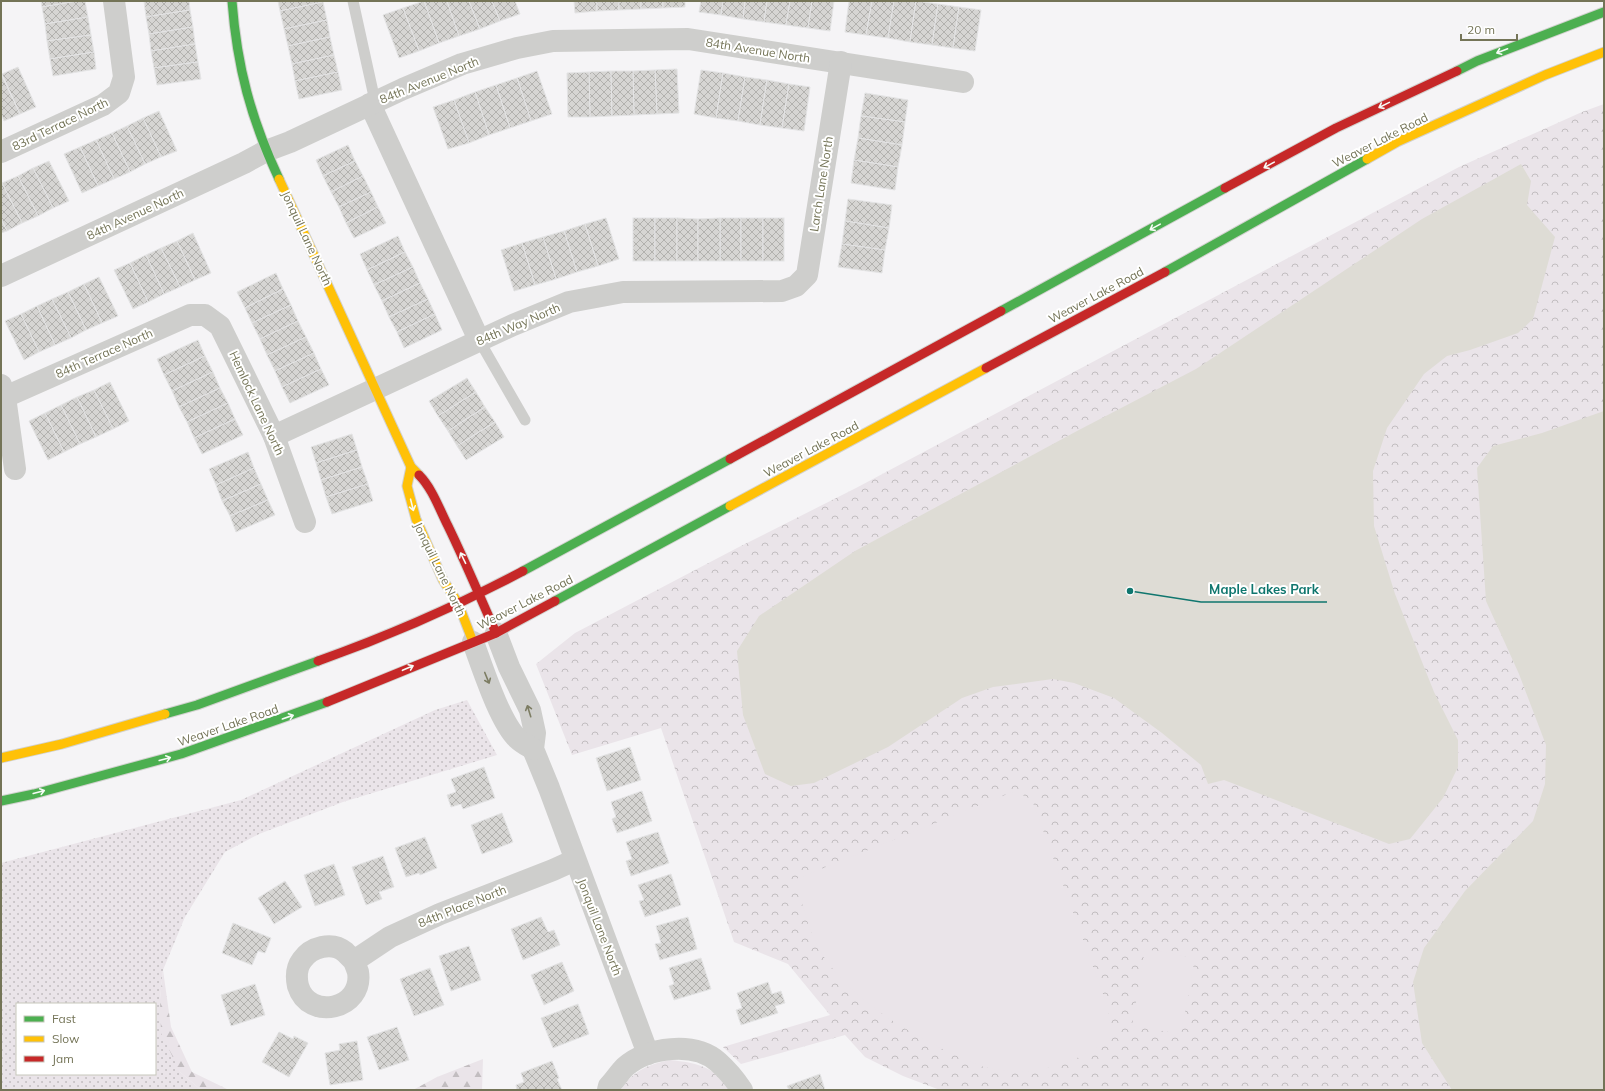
<svg xmlns="http://www.w3.org/2000/svg" width="1605" height="1091" font-family="Mulish,sans-serif">
<defs>
<pattern id="grass-dots" width="8" height="8" patternUnits="userSpaceOnUse"><rect width="8" height="8" fill="#eae4e9"/><path d="M2 2h.1M6 6h.1" fill="none" stroke="#c2bdc0" stroke-width="1.8" stroke-linecap="round"/></pattern>
<pattern id="forest-firs" width="22" height="20" patternUnits="userSpaceOnUse"><rect width="22" height="20" fill="#eae4e9"/><path d="M5 1l3.5 6h-7zM16 11l3.5 6h-7z" fill="#c2bdc0"/></pattern>
<pattern id="park-crowns" width="20" height="18" patternUnits="userSpaceOnUse"><rect width="20" height="18" fill="#eae4e9"/><path d="M2 6a3 3 0 1 1 6 0M12 15a3 3 0 1 1 6 0" fill="none" stroke="#c2bdc0"/></pattern>
<pattern id="building-cross-hatch" width="8" height="8" patternUnits="userSpaceOnUse"><rect width="8" height="8" fill="#d6d5d3"/><path d="M0 0l8 8M0 8l8-8" fill="none" stroke="#b2b1ae"/></pattern>
</defs>
<rect width="100%" height="100%" fill="#f5f4f6"/>
<!-- grass -->
<path fill="url(#grass-dots)" fill-rule="evenodd" d="M467 700 497 755 343 802 259 834 225 852 185 917 163 970 160 999 180 1072 201 1090H1V863L241 800 435 710ZM17 1004H155V1074H17Z"/>
<!-- forest -->
<g fill="url(#forest-firs)">
<path d="M163 970 171 1027 192 1072 229 1090H201L180 1072 161 1033 160 999Z"/>
<path d="M483 1059 482 1090H413L437 1077Z"/>
</g>
<!-- park -->
<g fill="url(#park-crowns)">
<path d="M1604 104V1090H940L903 1076 865 1057 845 1035 741 1064 723 1047 830 1015 788 964 734 942 661 728 572 755 536 664 575 633 737 548 856 488 1459 167 1582 112Z"/>
<path d="M670 1060C697 1063 714 1066 730 1090H621C632 1071 649 1064 670 1060Z"/>
</g>
<!-- pitch -->
<g fill="#eae4e9">
<path d="M1015 791 1032 800 1107 1005 1113 1037C1100 1044 1087 1054 1073 1060 1063 1064 1049 1068 1038 1070 1020 1073 996 1071 978 1065 962 1059 946 1051 931 1043 892 1022 857 1000 829 964 810 939 803 908 796 879Z"/>
<path d="M1145 949 1195 958 1181 1034 1132 1026Z"/>
</g>
<!-- water -->
<g fill="#dedcd5">
<path d="M1521 164 1531 181 1527 205 1555 237 1533 319 1518 333 1470 350 1447 356 1424 374 1387 428 1373 471 1374 526 1395 594 1434 692 1458 740V767L1443 798 1410 839 1389 844 1224 780 1208 784 1201 765 1162 733 1114 698 1074 683 1053 679 993 687 962 698 888 747 814 783 791 786 765 774 743 715 737 651 759 616 855 551 1077 431 1196 369 1422 219Z"/>
<path d="M1604 411V1090H1452L1422 1043 1413 982 1424 948 1465 891 1533 821 1545 784 1546 745 1519 674 1486 601 1477 468 1493 446 1542 433Z"/>
</g>
<!-- building -->
<g fill="url(#building-cross-hatch)" stroke="#e4e4e5">
<path d="M41 1H78L42 7Z"/>
<path d="M78 1H85L88 17 45 24 42 7Z"/>
<path d="M144 1H189L190 10 146 17Z"/>
<path d="M278 1H323V2L280 11Z"/>
<path d="M424 1H447L459 36 439 43Z"/>
<path d="M424 1 439 43 419 51 403 8Z"/>
<path d="M447 1H469L480 29 459 36Z"/>
<path d="M469 1H492L500 21 480 29Z"/>
<path d="M492 1H515L520 14 500 21Z"/>
<path d="M574 1H597V11L575 13Z"/>
<path d="M597 1H619V10L597 11Z"/>
<path d="M619 1H641V9L619 10Z"/>
<path d="M641 1H663V8L641 9Z"/>
<path d="M663 1H685V7L663 8Z"/>
<path d="M701 1H723L721 15 699 12Z"/>
<path d="M723 1H745L743 19 721 15Z"/>
<path d="M745 1H767L764 22 743 19Z"/>
<path d="M767 1H790L786 25 764 22Z"/>
<path d="M790 1H812L808 28 786 25Z"/>
<path d="M812 1H834L830 31 808 28Z"/>
<path d="M849 1H872L866 35 845 32Z"/>
<path d="M872 1H894L888 38 866 35Z"/>
<path d="M894 1H916L910 42 888 38Z"/>
<path d="M916 1 938 4 932 45 910 42Z"/>
<path d="M323 2 327 20 284 29 280 11Z"/>
<path d="M938 4 959 7 953 48 932 45Z"/>
<path d="M959 7 981 10 975 51 953 48Z"/>
<path d="M403 8 419 51 399 58 383 15Z"/>
<path d="M190 10 193 27 149 34 146 17Z"/>
<path d="M88 17 91 35 47 41 45 24Z"/>
<path d="M327 20 330 37 288 46 284 29Z"/>
<path d="M193 27 195 44 151 51 149 34Z"/>
<path d="M91 35 94 52 50 59 47 41Z"/>
<path d="M330 37 334 55 292 64 288 46Z"/>
<path d="M195 44 198 62 154 68 151 51Z"/>
<path d="M94 52 96 69 53 76 50 59Z"/>
<path d="M334 55 338 72 295 81 292 64Z"/>
<path d="M198 62 201 79 157 85 154 68Z"/>
<path d="M18 67 36 107 20 114 2 74Z"/>
<path d="M677 69 679 113 657 114 655 70Z"/>
<path d="M655 70 657 114 634 115 633 71Z"/>
<path d="M701 70 723 73 716 118 694 114Z"/>
<path d="M537 71 552 114 531 121 517 78Z"/>
<path d="M611 71 612 116 590 117 589 72Z"/>
<path d="M611 71H633L634 115 612 116Z"/>
<path d="M338 72 342 90 299 99 295 81Z"/>
<path d="M589 72 590 117H568L567 73Z"/>
<path d="M723 73 745 77 738 121 716 118Z"/>
<path d="M1 74 20 114 4 121 1 114Z"/>
<path d="M745 77 767 80 760 125 738 121Z"/>
<path d="M517 78 531 121 510 128 496 85Z"/>
<path d="M767 80 789 84 782 128 760 125Z"/>
<path d="M789 84 810 87 804 131 782 128Z"/>
<path d="M496 85 510 128 489 135 475 92Z"/>
<path d="M475 92 489 135 469 143 454 100Z"/>
<path d="M865 93 908 100 905 122 861 116Z"/>
<path d="M454 100 469 143 448 149 433 107Z"/>
<path d="M159 111 177 151 161 157 143 118Z"/>
<path d="M861 116 905 122 902 145 858 138Z"/>
<path d="M143 118 161 157 145 164 127 126Z"/>
<path d="M127 126 145 164 130 172 112 133Z"/>
<path d="M112 133 130 172 114 179 96 140Z"/>
<path d="M858 138 902 145 898 167 854 160Z"/>
<path d="M96 140 114 179 98 186 80 147Z"/>
<path d="M348 145 355 161 323 176 316 160Z"/>
<path d="M80 147 98 186 82 193 64 154Z"/>
<path d="M854 160 898 167 895 190 851 183Z"/>
<path d="M49 161 69 201 53 208 33 168Z"/>
<path d="M355 161 363 176 331 192 323 176Z"/>
<path d="M33 168 53 208 38 216 18 176Z"/>
<path d="M18 176 38 216 22 223 2 183Z"/>
<path d="M363 176 371 192 339 207 331 192Z"/>
<path d="M2 183 22 223 7 231 1 219V184Z"/>
<path d="M371 192 378 207 346 223 339 207Z"/>
<path d="M848 199 892 205 889 228 845 221Z"/>
<path d="M378 207 386 223 354 238 346 223Z"/>
<path d="M606 218 619 259 598 266 585 224Z"/>
<rect x="633" y="218" width="22" height="43"/>
<rect x="655" y="218" width="22" height="43"/>
<path d="M677 218 698 219V261H677Z"/>
<rect x="720" y="218" width="21" height="43"/>
<path d="M720 218V261H698V219Z"/>
<rect x="741" y="218" width="22" height="43"/>
<rect x="763" y="218" width="21" height="43"/>
<path d="M1 219 7 231 1 233Z"/>
<path d="M845 221 889 228 885 250 842 244Z"/>
<path d="M585 224 598 266 577 272 564 231Z"/>
<path d="M564 231 577 272 556 279 543 237Z"/>
<path d="M193 233 211 273 195 280 177 241Z"/>
<path d="M398 236 405 252 367 270 360 254Z"/>
<path d="M543 237 556 279 535 285 522 243Z"/>
<path d="M177 241 195 280 180 287 161 248Z"/>
<path d="M522 243 535 285 514 291 501 250Z"/>
<path d="M842 244 885 250 882 273 838 267Z"/>
<path d="M161 248 180 287 164 294 146 255Z"/>
<path d="M405 252 413 267 374 285 367 270Z"/>
<path d="M146 255 164 294 148 302 130 263Z"/>
<path d="M130 263 148 302 133 309 114 270Z"/>
<path d="M413 267 420 283 382 301 374 285Z"/>
<path d="M276 273 283 289 245 308 237 292Z"/>
<path d="M99 277 118 316 102 323 84 284Z"/>
<path d="M420 283 428 299 389 317 382 301Z"/>
<path d="M84 284 102 323 86 330 68 292Z"/>
<path d="M283 289 291 305 252 323 245 308Z"/>
<path d="M68 292 86 330 71 338 52 299Z"/>
<path d="M52 299 71 338 55 345 37 306Z"/>
<path d="M428 299 435 314 397 332 389 317Z"/>
<path d="M291 305 298 321 260 339 252 323Z"/>
<path d="M37 306 55 345 39 352 21 314Z"/>
<path d="M21 314 39 352 24 360 5 321Z"/>
<path d="M435 314 442 330 404 348 397 332Z"/>
<path d="M298 321 306 337 267 355 260 339Z"/>
<path d="M306 337 314 353 275 371 267 355Z"/>
<path d="M198 340 205 356 164 375 157 359Z"/>
<path d="M314 353 321 369 282 387 275 371Z"/>
<path d="M205 356 213 372 172 391 164 375Z"/>
<path d="M321 369 329 385 290 403 282 387Z"/>
<path d="M213 372 220 388 179 407 172 391Z"/>
<path d="M467 378 476 392 438 416 429 401Z"/>
<path d="M110 382 129 421 113 429 94 390Z"/>
<path d="M220 388 228 403 187 422 179 407Z"/>
<path d="M94 390 113 429 96 437 77 397Z"/>
<path d="M476 392 485 407 448 431 438 416Z"/>
<path d="M77 397 96 437 80 444 61 405Z"/>
<path d="M228 403 235 419 194 438 187 422Z"/>
<path d="M61 405 80 444 64 452 45 413Z"/>
<path d="M485 407 495 422 457 446 448 431Z"/>
<path d="M45 413 64 452 48 460 29 421Z"/>
<path d="M235 419 243 435 202 454 194 438Z"/>
<path d="M495 422 504 437 466 460 457 446Z"/>
<path d="M352 434 357 450 316 463 311 447Z"/>
<path d="M357 450 362 467 321 480 316 463Z"/>
<path d="M248 452 254 468 216 485 209 469Z"/>
<path d="M362 467 368 484 326 497 321 480Z"/>
<path d="M254 468 261 484 222 501 216 485Z"/>
<path d="M261 484 268 500 230 516 222 501Z"/>
<path d="M368 484 373 501 332 514 326 497Z"/>
<path d="M268 500 275 515 236 532 230 516Z"/>
<path d="M630 747 641 780 607 791 596 758Z"/>
<path d="M484 767 495 798 463 809 461 804 451 807 447 795 456 792 451 779Z"/>
<path d="M642 791 652 821 617 833 612 819 616 817 611 802Z"/>
<path d="M502 813 513 842 482 854 471 825Z"/>
<path d="M658 832 669 863 631 876 626 861 632 859 626 842Z"/>
<path d="M425 837 437 868 420 875 419 873 406 877 395 848Z"/>
<path d="M383 856 394 887 379 892 382 899 366 905 352 867Z"/>
<path d="M334 864 345 895 315 906 304 875Z"/>
<path d="M671 874 681 905 645 917 639 901 644 900 638 885Z"/>
<path d="M285 881 302 907 274 924 258 898Z"/>
<path d="M541 917 548 932 554 930 560 945 523 960 511 929Z"/>
<path d="M688 917 697 949 660 960 655 944 661 943 656 926Z"/>
<path d="M233 923 271 938 265 953 258 951 252 965 222 953Z"/>
<path d="M469 946 481 980 451 991 439 956Z"/>
<path d="M701 958 711 989 674 1000 669 986 674 984 669 968Z"/>
<path d="M562 962 574 991 544 1005 531 975Z"/>
<path d="M430 968 444 1005 414 1016 400 979Z"/>
<path d="M768 982 772 994 781 991 785 1003 775 1006 778 1013 741 1025 736 1010 742 1008 737 993Z"/>
<path d="M255 984 265 1015 231 1026 221 995Z"/>
<path d="M578 1004 589 1034 553 1048 541 1018Z"/>
<path d="M397 1027 409 1060 379 1070 367 1037Z"/>
<path d="M279 1032 293 1039 294 1036 308 1043 289 1077 262 1062Z"/>
<path d="M357 1041 363 1080 330 1085 325 1053 340 1050 339 1044Z"/>
<path d="M552 1061 559 1078 557 1079 562 1090H517L516 1085 524 1082 521 1073Z"/>
<path d="M820 1074 825 1090H789L787 1086Z"/>
</g>
<g fill="none" stroke-linecap="round" stroke-linejoin="round">
<defs>
<g id="fast">
<path d="M232 1C237 67 251 119 279 179"/>
<path d="M1457 71 1477 61 1604 12"/>
<path d="M1165 272 1367 159"/>
<path d="M1001 311 1225 188"/>
<path d="M523 571 730 459"/>
<path d="M555 601 730 506"/>
<path d="M165 714 197 705 318 661"/>
<path d="M1 801 34 794 181 754 327 702"/>
</g>
<g id="slow">
<path d="M1367 159 1397 142 1545 75 1604 52"/>
<path d="M279 179 411 467 419 475"/>
<path d="M411 467 407 486 416 519 443 580 458 603 473 642"/>
<path d="M730 506 986 368"/>
<path d="M1 758 62 744 165 714"/>
</g>
<g id="jam">
<path d="M1225 188 1336 128 1457 71"/>
<path d="M986 368 1165 272"/>
<path d="M730 459 1001 311"/>
<path d="M419 475C432 488 439 508 448 526 465 561 480 597 496 633"/>
<path d="M318 661C388 636 457 606 523 571"/>
<path d="M327 702 496 633 555 601"/>
</g>
</defs>
<!-- fast casing -->
<use href="#fast" stroke="#d2d2cf" stroke-width="11"/>
<!-- slow casing -->
<use href="#slow" stroke="#d2d2cf" stroke-width="11"/>
<!-- jam casing -->
<use href="#jam" stroke="#d2d2cf" stroke-width="11"/>
<!-- lane -->
<g stroke="#cececc" stroke-width="11">
<path d="M353 1 375 101"/>
<path d="M479 340 525 420"/>
</g>
<!-- street -->
<g stroke="#cececc" stroke-width="22">
<path d="M370 104 479 340"/>
<path d="M1 152 103 105 119 93 124 77 114 1"/>
<path d="M1 276 244 163 266 151 290 142 403 89 462 64 517 48 553 41 688 39 963 82"/>
<path d="M1 385 5 397 15 469"/>
<path d="M5 397 190 315H205L220 326 274 436 305 522"/>
<path d="M274 436 513 325 569 302 623 292 782 291 796 286 807 275 841 62"/>
<path d="M496 633 509 667 530 710 535 733 533 749 549 788 648 1054"/>
<path d="M473 642C482 666 500 723 518 739 522 743 528 746 533 749"/>
<path d="M354 961C355 964 357 969 358 972 364 1009 309 1022 298 986 296 977 296 968 302 960 311 947 332 941 345 952 348 955 351 958 354 961L390 937 440 914 553 870 575 860"/>
<path d="M608 1090 609 1086C615 1080 619 1073 625 1067 648 1047 694 1041 718 1062 727 1070 736 1081 742 1090"/>
</g>
<!-- fast -->
<use href="#fast" stroke="#4caf50" stroke-width="9"/>
<!-- slow -->
<use href="#slow" stroke="#ffc107" stroke-width="9"/>
<!-- jam -->
<use href="#jam" stroke="#c62828" stroke-width="9"/>
</g>
<!-- one-way arrows -->
<defs><path id="oneway-shaft" d="M-6 0H5M1.5-3L5.5 0L1.5 3" fill="none" stroke-width="1.6" stroke-linecap="round" stroke-linejoin="round"/></defs>
<g stroke="#f6fbf6">
<use href="#oneway-shaft" transform="translate(1502 51) rotate(159)"/>
<use href="#oneway-shaft" transform="translate(1384 105) rotate(154)"/>
<use href="#oneway-shaft" transform="translate(1269 165) rotate(151)"/>
<use href="#oneway-shaft" transform="translate(1155 227) rotate(151)"/>
<use href="#oneway-shaft" transform="translate(412 505) rotate(76)"/>
<use href="#oneway-shaft" transform="translate(463 558) rotate(-116)"/>
<use href="#oneway-shaft" transform="translate(408 668) rotate(-23)"/>
<use href="#oneway-shaft" transform="translate(288 717) rotate(-19)"/>
<use href="#oneway-shaft" transform="translate(165 759) rotate(-15)"/>
<use href="#oneway-shaft" transform="translate(39 792) rotate(-15)"/>
</g>
<g stroke="#7d7d63">
<use href="#oneway-shaft" transform="translate(487 678) rotate(68)"/>
<use href="#oneway-shaft" transform="translate(529 711) rotate(-107)"/>
</g>
<g text-anchor="middle" dominant-baseline="central" stroke-width="4" stroke-linejoin="round" paint-order="stroke">
<!-- street labels -->
<g font-size="12" fill="#747457" stroke="#fff">
<text transform="translate(758 50) rotate(9)">84th Avenue North</text>
<text transform="translate(429 80) rotate(-22)">84th Avenue North</text>
<text transform="translate(60 124) rotate(-26)">83rd Terrace North</text>
<text transform="translate(1380 140) rotate(-27)">Weaver Lake Road</text>
<text transform="translate(821 184) rotate(-81)">Larch Lane North</text>
<text transform="translate(135 214) rotate(-25)">84th Avenue North</text>
<text transform="translate(307 238) rotate(65)">Jonquil Lane North</text>
<text transform="translate(1096 295) rotate(-28)">Weaver Lake Road</text>
<text transform="translate(518 324) rotate(-23)">84th Way North</text>
<text transform="translate(104 353) rotate(-24)">84th Terrace North</text>
<text transform="translate(257 403) rotate(65)">Hemlock Lane North</text>
<text transform="translate(811 449) rotate(-28)">Weaver Lake Road</text>
<text transform="translate(440 569) rotate(64)">Jonquil Lane North</text>
<text transform="translate(525 602) rotate(-27)">Weaver Lake Road</text>
<text transform="translate(228 725) rotate(-19)">Weaver Lake Road</text>
<text transform="translate(462 906) rotate(-22)">84th Place North</text>
<text transform="translate(600 927) rotate(69)">Jonquil Lane North</text>
</g>
</g>
<!-- callouts -->
<path fill="none" stroke="#0f766e" stroke-width="1.5" d="M1130 591L1201 602H1327"/>
<circle fill="#0f766e" stroke="#fff" stroke-width="1.5" cx="1130" cy="591" r="4"/>
<g font-size="13" text-anchor="middle" font-weight="bold" fill="#0f766e" stroke="#fff" stroke-width="4" stroke-linejoin="round" paint-order="stroke">
<text x="1264" y="594">Maple Lakes Park</text>
</g>
<!-- border -->
<rect width="1605" height="1091" fill="none" stroke="#747457" stroke-width="4"/>
<!-- legend -->
<rect x="16" y="1003" width="140" height="72" fill="#ffffff" stroke="#c7c7bc"/>
<rect x="24" y="1016" width="20" height="6" fill="#4caf50" stroke="#c7c7bc"/>
<text x="52" y="1023" font-size="12" fill="#747457">Fast</text>
<rect x="24" y="1036" width="20" height="6" fill="#ffc107" stroke="#c7c7bc"/>
<text x="52" y="1043" font-size="12" fill="#747457">Slow</text>
<rect x="24" y="1056" width="20" height="6" fill="#c62828" stroke="#c7c7bc"/>
<text x="52" y="1063" font-size="12" fill="#747457">Jam</text>
<!-- scale -->
<path d="M1461 34v6h56v-6" fill="none" stroke="#747457" stroke-width="2"/>
<text x="1467" y="34" font-size="12" fill="#747457" stroke="#ffffff" stroke-width="3" paint-order="stroke">20 m</text>
</svg>
